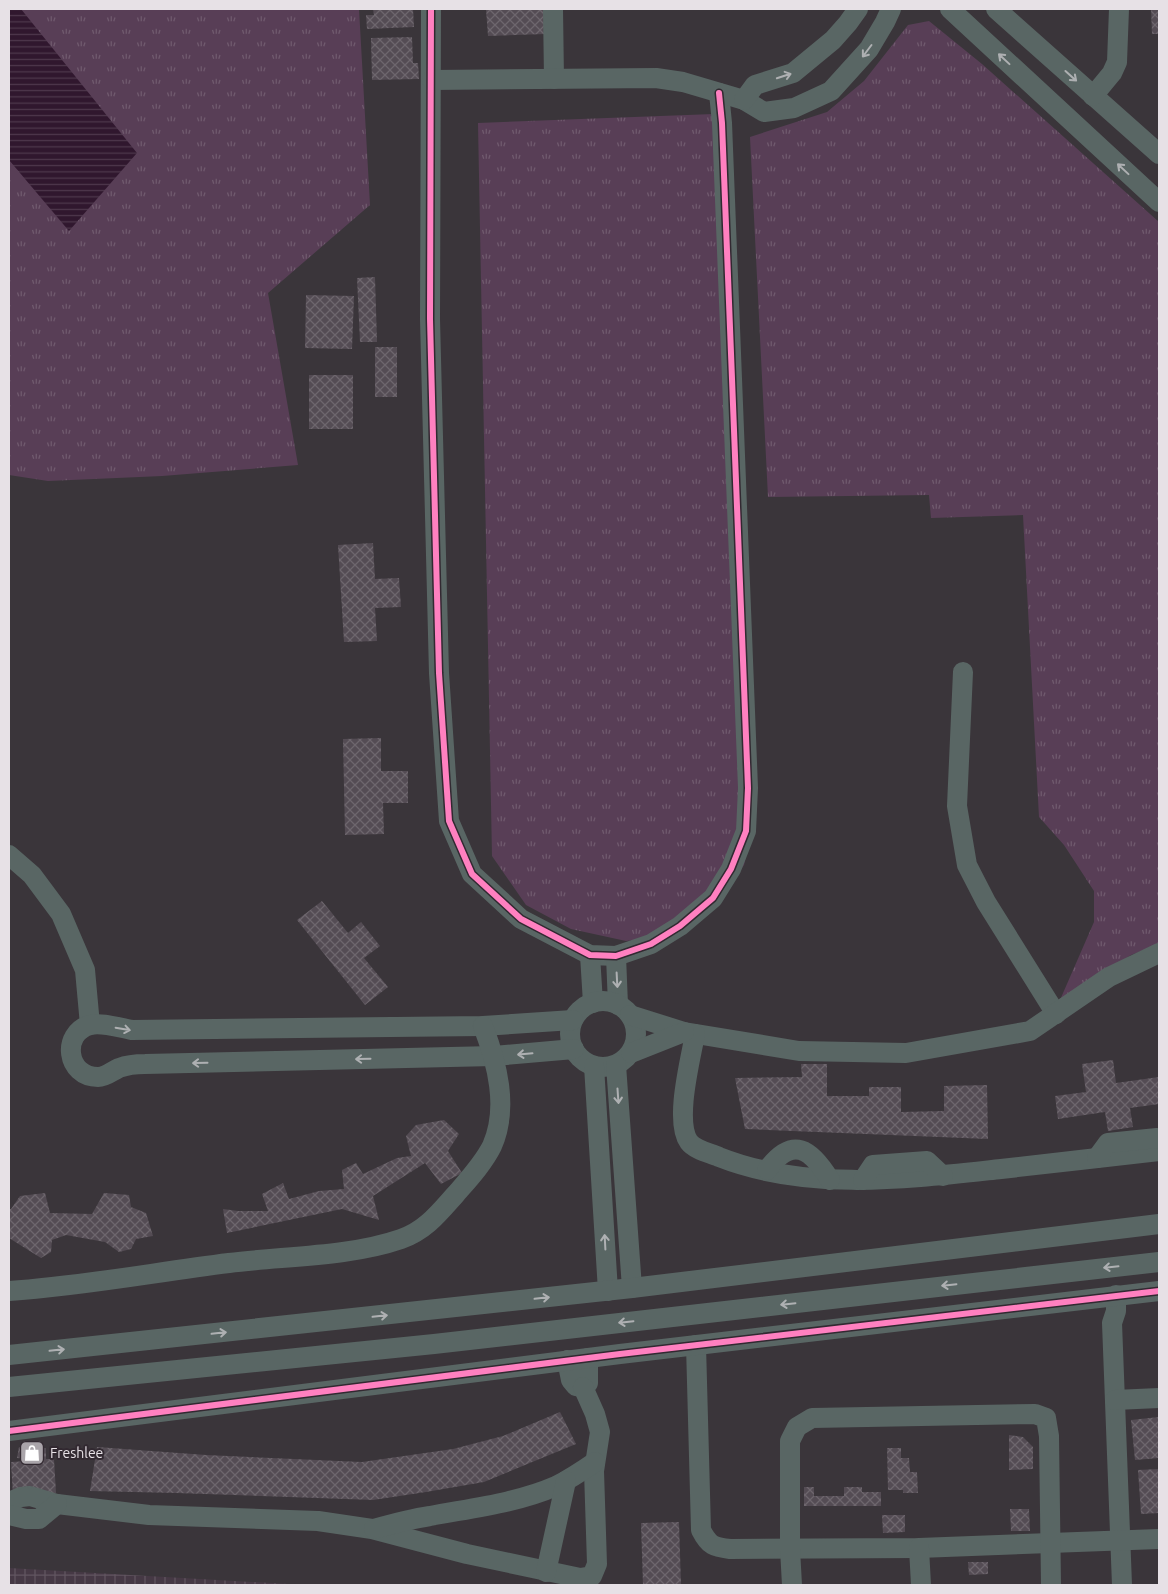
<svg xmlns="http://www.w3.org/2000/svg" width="1168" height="1594" font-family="Ubuntu,sans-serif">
<defs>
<pattern id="industrial-grid" width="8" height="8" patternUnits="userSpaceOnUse" patternTransform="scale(1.25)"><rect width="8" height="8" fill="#463945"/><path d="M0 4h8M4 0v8" fill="none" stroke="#615560"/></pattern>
<pattern id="grass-tufts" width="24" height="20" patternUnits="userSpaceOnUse" patternTransform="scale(1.25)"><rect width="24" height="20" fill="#583e56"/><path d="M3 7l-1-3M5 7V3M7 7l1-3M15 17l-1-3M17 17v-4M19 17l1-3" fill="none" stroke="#705a6e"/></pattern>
<pattern id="water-rules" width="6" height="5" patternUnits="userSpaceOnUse" patternTransform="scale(1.25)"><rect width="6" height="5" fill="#30172e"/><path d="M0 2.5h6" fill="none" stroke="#4e384c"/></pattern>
<pattern id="building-cross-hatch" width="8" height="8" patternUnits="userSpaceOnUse" patternTransform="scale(1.25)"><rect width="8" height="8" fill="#544c54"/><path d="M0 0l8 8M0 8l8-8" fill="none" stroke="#6d666d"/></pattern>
</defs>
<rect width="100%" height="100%" fill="#3a353a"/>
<!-- industrial -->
<path fill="url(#industrial-grid)" d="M9 1568 306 1585H9Z"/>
<!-- grass -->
<g fill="url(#grass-tufts)">
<path d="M9 9H359L370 205 268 293 298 465 162 476 48 481 9 475Z"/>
<path d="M929 21 982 64 1159 222V944L1131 955 1060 1000 1094 922V891L1064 845 1039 817 1023 515 931 518 929 495 768 497 750 137 827 112 864 81 908 25Z"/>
<path d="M714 114 752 831 744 865 720 900 685 934 626 941 571 929 526 905 492 856 478 123Z"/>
</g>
<!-- water -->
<path fill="url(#water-rules)" d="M9 9H21L137 153 69 231 9 160Z"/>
<!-- building -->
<g fill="url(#building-cross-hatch)">
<path d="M373 9H413L414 27 367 29 366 15H374Z"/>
<path d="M486 9H545L546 34 488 36Z"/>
<path d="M1151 9H1159V34H1152Z"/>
<path d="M412 37 413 63H418L419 79 372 80 371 38Z"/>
<path d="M375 277 377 342H360L357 278Z"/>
<path d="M306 295 354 296 352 349 305 348Z"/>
<rect x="375" y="347" width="22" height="50"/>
<rect x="309" y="375" width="44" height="54"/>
<path d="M373 543 375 579 399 578 401 607 375 608 377 641 344 642 338 545Z"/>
<path d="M381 738V771H408V803H383L384 834 345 835 343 739Z"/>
<path d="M322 901 348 933 361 922 380 946 364 958 388 987 365 1005 297 920Z"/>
<path d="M1113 1060 1116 1083 1159 1077V1104L1130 1108 1133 1127 1108 1131 1105 1112 1058 1119 1055 1096 1086 1092 1082 1064Z"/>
<path d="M801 1064H827V1096H869V1087H901V1112L944 1111V1086L987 1085 988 1139 745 1129 735 1078 802 1077Z"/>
<path d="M444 1120 459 1134 448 1151 462 1173 441 1184 425 1163 373 1196 379 1220 342 1209 227 1233 223 1209 238 1211H268L262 1194 283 1183 289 1199 319 1191 344 1189 342 1170 356 1163 363 1174 397 1158 411 1156 406 1136 416 1125Z"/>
<path d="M45 1193 50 1213 92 1214 104 1193 129 1195 131 1207 146 1213 153 1236 136 1239 131 1249 119 1252 105 1242 66 1235 52 1240 51 1252 41 1258 9 1238V1209H11L20 1196Z"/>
<path d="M560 1412 576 1444 484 1482 426 1492 373 1500 176 1493 90 1491 97 1447 206 1455 362 1462 453 1449 503 1436Z"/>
<path d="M1159 1417V1458L1135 1460 1131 1420Z"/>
<path d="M1009 1435 1023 1437 1033 1447V1469L1009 1470Z"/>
<path d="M19 1447 46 1448V1459H54L56 1493 13 1496 11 1462 44 1460 17 1458Z"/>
<path d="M887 1448H901V1458H909L910 1472H917L918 1493H903V1490H888Z"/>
<path d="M1159 1469V1513L1141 1514 1138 1470Z"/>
<path d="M804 1487H814V1496H844V1487H862V1492H881V1506H804Z"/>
<path d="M1010 1509H1029L1030 1531H1011Z"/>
<path d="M882 1515H905V1532L883 1533Z"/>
<path d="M679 1522 681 1585H643L641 1523Z"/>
<path d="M968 1562H988V1574L969 1575Z"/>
</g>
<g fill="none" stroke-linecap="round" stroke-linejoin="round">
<!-- minor -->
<g stroke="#596664" stroke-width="20">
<path d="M431 9 430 319 439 673 449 821 472 874 521 919 590 955 616 956 651 944 680 926 713 898 731 869 746 831 748 788 722 123 719 93"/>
<path d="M553 9 554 79"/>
<path d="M950 9 1159 202"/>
<path d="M996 9 1159 154"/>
<path d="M432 80 656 78 683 82 744 100 764 112 794 108 831 91 869 49 885 22 891 9"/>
<path d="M1093 96 1112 73 1117 62 1119 9"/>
<path d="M744 100 755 85 793 73 833 40 848 23 858 9"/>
<path d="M963 672 957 806 967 865 986 902 1056 1014"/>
<path d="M9 855 32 875 61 914 85 970 90 1025"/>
<path d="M590 955 593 1003"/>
<path d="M616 956 618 1005"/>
<circle cx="603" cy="1034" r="33"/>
<path d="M630 1015 684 1032 799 1051 906 1053 1030 1031 1109 977 1159 953"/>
<path d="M573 1020 483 1026 132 1030C119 1028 103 1022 90 1025 61 1033 66 1077 98 1077 106 1077 112 1071 119 1068 127 1065 136 1064 145 1064L494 1056 574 1049"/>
<path d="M695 1034C691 1058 674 1121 689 1142 695 1150 710 1153 719 1157 808 1192 908 1179 1001 1169 1054 1163 1106 1157 1159 1151"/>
<path d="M631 1053 684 1032"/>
<path d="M616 1065 632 1288"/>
<path d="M594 1066 608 1291"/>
<path d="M1097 1158 1108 1143 1157 1138"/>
<path d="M767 1170C793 1135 811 1149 830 1180"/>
<path d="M863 1180 873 1165 927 1161 943 1176"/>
<path d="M9 1291C83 1286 156 1272 229 1263 284 1256 349 1257 401 1239 425 1231 439 1213 455 1195 468 1180 483 1164 492 1146 509 1108 497 1063 483 1026"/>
<path d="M1116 1295V1311L1112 1323 1122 1585"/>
<path d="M696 1345 701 1530C709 1546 714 1547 730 1549L919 1548 1159 1539"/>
<path d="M9 1355 632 1288 1159 1224"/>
<path d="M567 1360 571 1380 576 1386 583 1387 588 1383V1358"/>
<path d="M9 1387 434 1344 1159 1262"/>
<path d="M1115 1400 1159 1398"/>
<path d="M9 1431 620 1354 1159 1291"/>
<path d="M9 1502 21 1497 30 1496 57 1504 149 1515 318 1521 372 1529 467 1554 580 1578 592 1576 597 1564 594 1471 600 1432 595 1414 583 1387"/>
<path d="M9 1515 26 1519H39L57 1504"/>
<path d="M374 1529C392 1524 411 1519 430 1516 472 1508 517 1503 556 1486 570 1479 582 1471 595 1462"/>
<path d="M919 1548 921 1585"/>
<path d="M546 1572 566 1481"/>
<path d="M792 1585 790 1549V1441L797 1427 812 1418 1035 1414 1046 1418 1049 1436 1051 1585"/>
</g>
<defs>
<g id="cycleway">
<path d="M431 9 430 319 439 673 449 821 472 874 521 919 590 955 616 956 651 944 680 926 713 898 731 869 746 831 748 788 722 123 719 93"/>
<path d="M9 1431 620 1354 1159 1291"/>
</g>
</defs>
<!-- cycleway casing -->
<use href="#cycleway" stroke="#322931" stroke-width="9"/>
<!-- cycleway -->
<use href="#cycleway" stroke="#ff80c0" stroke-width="6"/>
</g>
<!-- one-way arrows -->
<defs><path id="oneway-shaft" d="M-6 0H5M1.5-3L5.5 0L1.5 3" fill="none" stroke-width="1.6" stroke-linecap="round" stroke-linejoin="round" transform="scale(1.25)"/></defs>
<g stroke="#aeb0b2">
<use href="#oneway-shaft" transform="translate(867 51) rotate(127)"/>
<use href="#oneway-shaft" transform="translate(1004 59) rotate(-137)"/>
<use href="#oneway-shaft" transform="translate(784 76) rotate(-18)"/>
<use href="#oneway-shaft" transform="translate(1071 76) rotate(42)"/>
<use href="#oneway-shaft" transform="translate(1123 169) rotate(-137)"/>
<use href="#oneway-shaft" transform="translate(617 980) rotate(87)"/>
<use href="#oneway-shaft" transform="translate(123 1029) rotate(10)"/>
<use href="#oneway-shaft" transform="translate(525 1054) rotate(175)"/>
<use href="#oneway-shaft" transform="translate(363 1059) rotate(179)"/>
<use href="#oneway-shaft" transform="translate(200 1063) rotate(179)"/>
<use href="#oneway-shaft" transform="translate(618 1096) rotate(86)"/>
<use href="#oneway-shaft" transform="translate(605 1242) rotate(-93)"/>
<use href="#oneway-shaft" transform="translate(1111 1267) rotate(174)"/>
<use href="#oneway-shaft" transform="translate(949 1285) rotate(174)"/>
<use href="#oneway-shaft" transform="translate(542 1298) rotate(-6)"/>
<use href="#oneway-shaft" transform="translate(788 1304) rotate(174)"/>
<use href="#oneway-shaft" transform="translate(380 1316) rotate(-6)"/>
<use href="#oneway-shaft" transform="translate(626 1322) rotate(174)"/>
<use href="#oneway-shaft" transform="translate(219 1333) rotate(-6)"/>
<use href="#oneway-shaft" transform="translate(57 1350) rotate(-6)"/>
</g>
<!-- icons -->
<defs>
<symbol id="shop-square" viewBox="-11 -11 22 22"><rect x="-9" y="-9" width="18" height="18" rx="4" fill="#aaa5aa" stroke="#322931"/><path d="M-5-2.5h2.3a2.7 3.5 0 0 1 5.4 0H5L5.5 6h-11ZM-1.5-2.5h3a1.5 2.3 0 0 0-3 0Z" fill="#fff"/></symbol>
</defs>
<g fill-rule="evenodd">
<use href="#shop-square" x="18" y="1439" width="28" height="28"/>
</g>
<g text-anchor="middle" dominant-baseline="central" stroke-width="4" stroke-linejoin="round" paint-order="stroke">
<!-- poi labels -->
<g font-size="14" fill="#e7e1e6" stroke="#322931" text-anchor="start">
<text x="50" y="1453">Freshlee</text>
</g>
</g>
<!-- border -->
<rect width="1168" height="1594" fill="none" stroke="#e7e1e6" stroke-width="20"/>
</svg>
